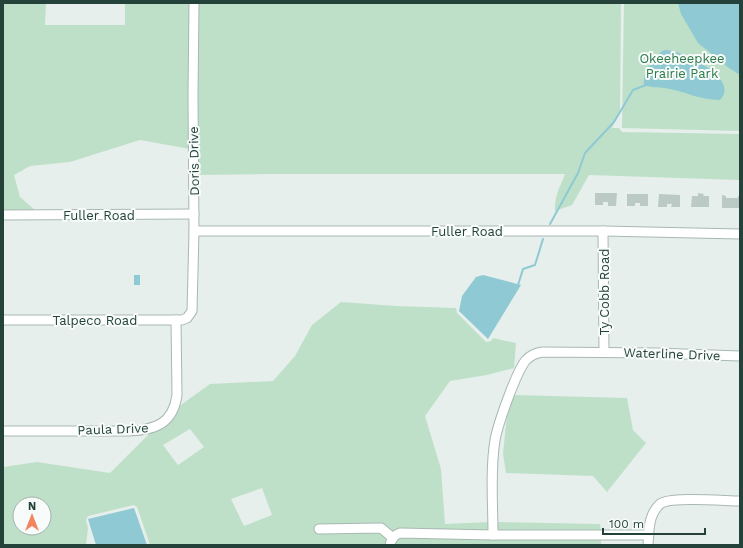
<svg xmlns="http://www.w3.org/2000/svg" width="743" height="548" font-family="'Work Sans',sans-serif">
<rect width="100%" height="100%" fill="#e6efeb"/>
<!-- green -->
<g fill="#bfe0c8" fill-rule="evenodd">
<path d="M3 3H46L45 25H125V3H191L190 149 140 140 70 162 30 166 14 175 20 197 36 211H3Z"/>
<path d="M198 3H621L620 111 612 128H619L622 132 740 134V180L589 175 572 205 555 211C554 197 560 187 565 174H267L197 175Z"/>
<path d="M624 3H740V131L622 128Z"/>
<path d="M341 302 396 306 456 308 457 313 486 342 491 341 493 338 516 343 514 368 487 375 450 381 425 416 441 469 445 524 490 522 487 531 392 533 381 525H316V533L380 532 388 540 387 545H150L137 507 134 505 88 516 86 520 88 528 86 545H3V467L37 462 110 473 150 433 164 427 178 407 210 384 273 381 295 356 312 325ZM190 429 204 447 178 465 163 445ZM262 488 272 515 244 526 231 499ZM20 504H44V528H20Z"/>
<path d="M514 395 627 398 633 430 646 443 607 492 593 476 506 473 503 454 507 414Z"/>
<path d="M496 522 600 524 601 531H497Z"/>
<path d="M400 537 601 539V545H394L395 541Z"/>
</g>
<!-- water -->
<g fill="#8ec9d4">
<path d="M678 3H740V75L729 68 698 43 681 14Z"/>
<path d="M664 50C681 49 742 79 720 100 698 100 685 91 665 88 658 87 651 88 644 85 642 74 654 55 664 50Z"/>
<rect x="134" y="275" width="6" height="10"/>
<path d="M483 275 521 285 488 339 459 311 462 296 476 277Z"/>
<path d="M134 508 147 545H96L88 519Z"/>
</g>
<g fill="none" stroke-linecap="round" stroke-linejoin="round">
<!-- stream -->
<g stroke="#8ec9d4" stroke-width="2">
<path d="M550 224 578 173 585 153 614 122 633 90 646 85"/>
<path d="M518 285 523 269 535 265 543 239"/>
</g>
</g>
<!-- building -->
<g fill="#bbcac4">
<path d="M595 193H617L616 206H608V202H603V205H595Z"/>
<path d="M698 193 704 194 703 196H709V207H691L692 196H698Z"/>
<path d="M627 194H648V206H640V203H635V206H627Z"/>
<path d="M659 194 680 195V207H671L672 204H667V207H658Z"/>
<path d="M722 195 726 196V198H738V196H740V208H722Z"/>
</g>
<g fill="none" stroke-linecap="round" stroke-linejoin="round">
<defs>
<g id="minor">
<path d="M3 215 194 214"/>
<path d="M194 231H603L740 234"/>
<path d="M603 231 604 352"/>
<path d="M3 320H182L187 318 192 311 194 231 193 95 194 3"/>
<path d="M3 431H129C155 430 173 424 177 395L176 320"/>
<path d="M319 529 381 528 393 538"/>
<path d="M493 535C493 504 490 471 495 440 498 424 516 372 526 360 531 355 536 353 542 352L656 353 740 356"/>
<path d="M390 545C391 539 394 535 400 533L493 535H649"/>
<path d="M648 545C649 531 648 515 660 504 670 496 725 501 740 501"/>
</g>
</defs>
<!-- minor casing -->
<use href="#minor" stroke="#a8b8b2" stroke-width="11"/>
<!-- minor -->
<use href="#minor" stroke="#fff" stroke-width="9"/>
</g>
<g text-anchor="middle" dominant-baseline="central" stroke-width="4" stroke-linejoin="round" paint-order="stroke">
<!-- park labels -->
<g font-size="13" fill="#2d7a4b" stroke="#f7fbf9">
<text x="682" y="58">Okeeheepkee<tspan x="682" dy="15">Prairie Park</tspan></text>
</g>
<!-- street labels -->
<g font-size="13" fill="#24423a" stroke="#f7fbf9">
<text transform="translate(194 161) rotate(-91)">Doris Drive</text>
<text x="99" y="215">Fuller Road</text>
<text x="467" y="231">Fuller Road</text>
<text transform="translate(604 292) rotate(-90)">Ty Cobb Road</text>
<text x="95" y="320">Talpeco Road</text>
<text transform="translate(672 354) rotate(2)">Waterline Drive</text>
<text transform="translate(113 429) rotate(-2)">Paula Drive</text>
</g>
</g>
<!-- border -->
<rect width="743" height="548" fill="none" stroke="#24423a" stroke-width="8"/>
<!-- north arrow -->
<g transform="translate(32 516)"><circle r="19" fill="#f7fbf9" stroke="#a3b1ad"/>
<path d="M0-3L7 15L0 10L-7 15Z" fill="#f4845f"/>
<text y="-6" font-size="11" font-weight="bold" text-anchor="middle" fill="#24423a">N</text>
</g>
<!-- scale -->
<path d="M603 528v6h102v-6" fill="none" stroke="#24423a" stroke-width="2"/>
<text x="609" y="528" font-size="12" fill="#24423a" stroke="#f7fbf9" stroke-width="3" paint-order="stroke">100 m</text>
</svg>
